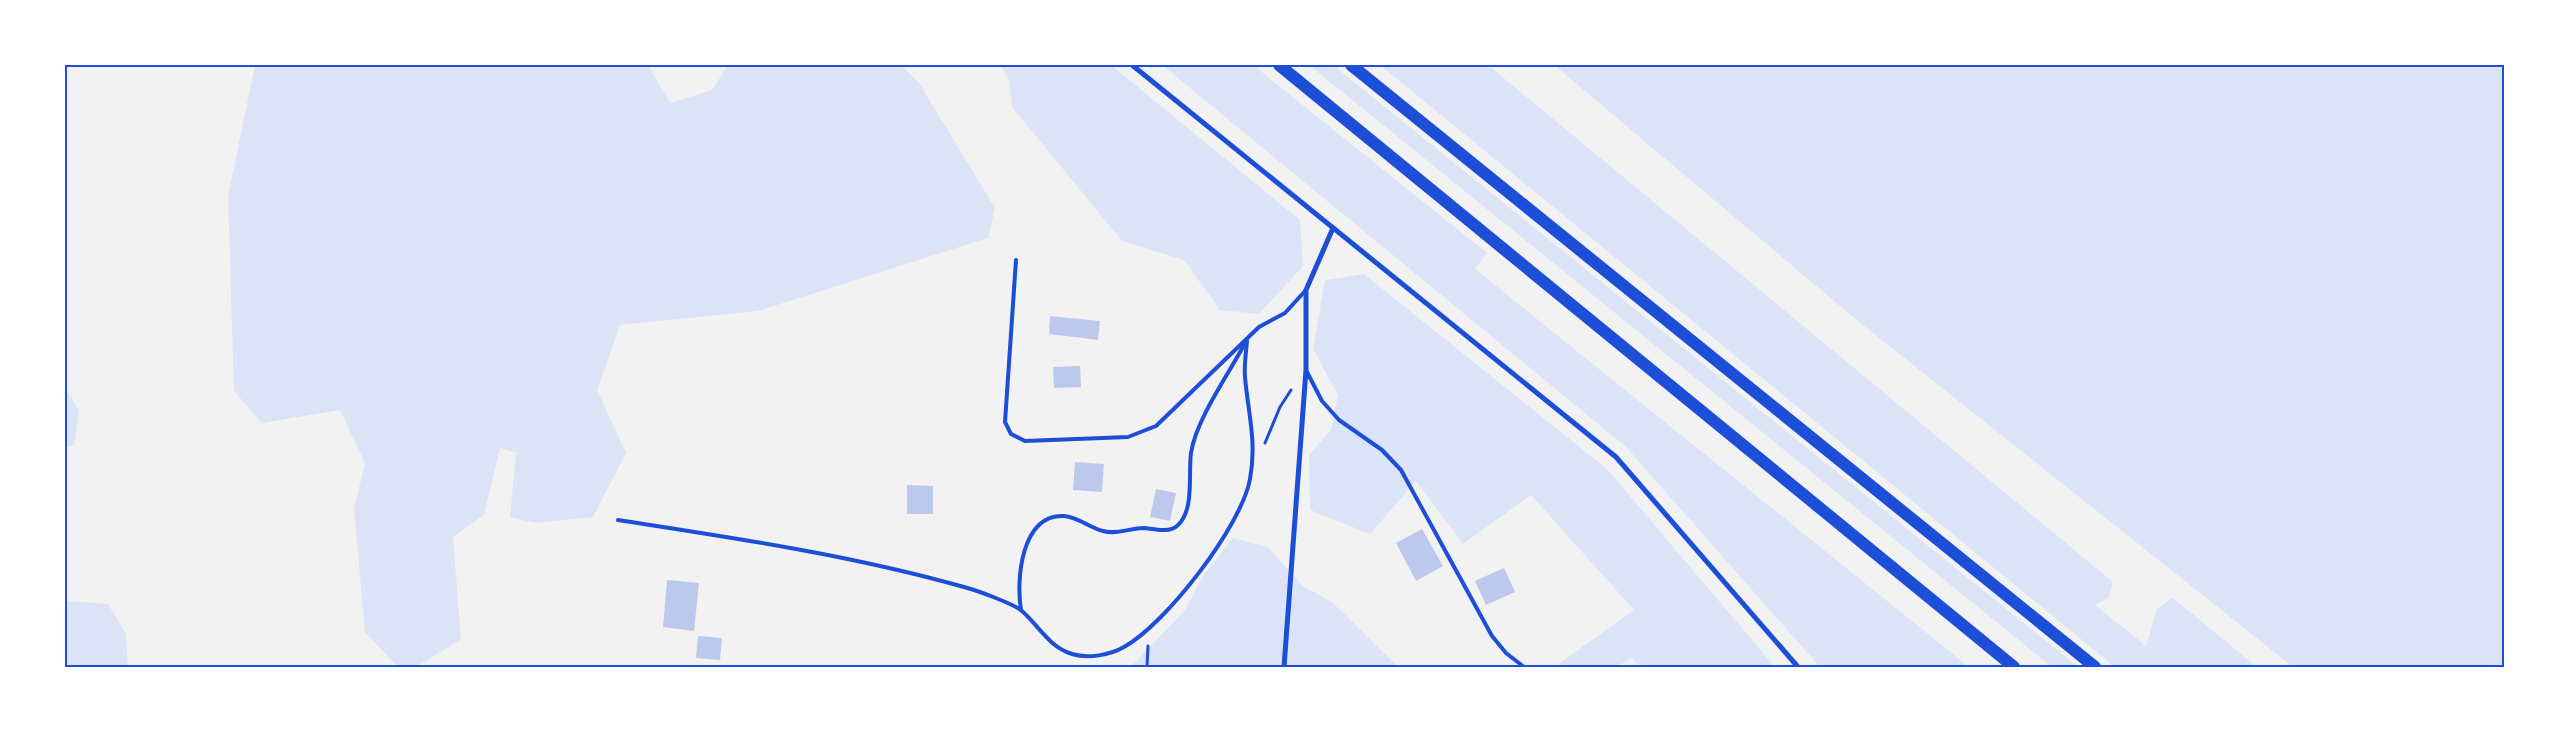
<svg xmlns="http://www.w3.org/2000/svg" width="2569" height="732" font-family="'Alegreya Sans',sans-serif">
<rect width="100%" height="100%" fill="#f2f2f2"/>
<!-- green -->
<g fill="#dbe4f7">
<path d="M255 65H648L670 103 712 90 728 65H901L919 83 995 208 988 238 758 311 620 325 597 390 626 453 593 517 535 523 510 517 516 453 500 448 484 515 453 537 461 639 416 667H398L365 632 354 509 365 463 340 410 262 423 234 391 228 196Z"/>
<path d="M1001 65H1111L1300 220 1303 266 1259 314 1220 310 1184 260 1122 241 1012 107 1009 81Z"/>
<path d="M1162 65H1253L1487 253 1475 269 1969 667H1820L1626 447Z"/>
<path d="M1309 65H1333L2078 667H2052Z"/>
<path d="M1380 65H1488L2113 582 2109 597 2095 605 2146 646 2157 609 2173 598 2257 667H2115Z"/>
<path d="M1554 65H2504V667H2293L1859 322Z"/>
<path d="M1364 274 1607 469 1775 667H1641L1632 658 1616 667H1563L1560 663 1634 610 1531 495 1463 544 1416 481 1370 534 1310 510 1309 455 1331 430 1338 395 1313 349 1325 280Z"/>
<path d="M65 388 79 410 74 446H65Z"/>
<path d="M1233 538 1268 547 1303 586 1332 602 1398 667H1131L1185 610 1203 576Z"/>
<path d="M65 601 108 604 126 634 128 667H65Z"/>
</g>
<!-- building -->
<g fill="#bdc9ec">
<path d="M1050 316 1100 321 1098 340 1049 334Z"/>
<path d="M1080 366 1081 387 1054 388 1053 367Z"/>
<path d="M1075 462 1104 464 1102 492 1073 490Z"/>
<path d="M907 485 933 486V514H907Z"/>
<path d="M1156 489 1176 493 1170 521 1150 517Z"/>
<path d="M1422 529 1443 566 1416 581 1396 543Z"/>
<path d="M1504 568 1515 592 1486 605 1475 581Z"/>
<path d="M667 580 699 583 694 631 663 627Z"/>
<path d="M698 636 722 638 720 660 696 658Z"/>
</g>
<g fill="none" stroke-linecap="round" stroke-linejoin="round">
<!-- path -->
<g stroke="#1d4ed8" stroke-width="3">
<path d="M1265 443 1280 407 1291 390"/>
<path d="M1147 667 1148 646"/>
</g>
<!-- service -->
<g stroke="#1d4ed8" stroke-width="4">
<path d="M1016 260 1005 422 1011 434 1025 441 1128 437 1156 426 1259 327 1285 313 1306 290"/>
<path d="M1307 372 1322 401 1339 420 1382 450 1401 470 1492 636 1506 653 1524 667"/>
<path d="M618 520C734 538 851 555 964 587 976 590 1014 604 1022 611 1039 626 1049 647 1072 654 1088 659 1110 655 1124 647 1166 624 1242 525 1250 479 1257 441 1248 413 1245 377 1244 365 1246 353 1247 341"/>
<path d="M1021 610C1016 580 1021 514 1064 516 1078 517 1090 528 1103 531 1117 535 1130 528 1144 528 1154 529 1169 533 1177 526 1195 511 1188 473 1191 453 1196 420 1228 375 1244 345"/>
</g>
<!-- minor -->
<g stroke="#1d4ed8" stroke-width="5">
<path d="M1132 65 1616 457 1798 667"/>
<path d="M1284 667 1306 370V290L1333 228"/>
</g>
<!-- primary -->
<g stroke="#1d4ed8" stroke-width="12">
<path d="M1279 65 2014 667"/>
<path d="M1351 65 2095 667"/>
</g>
</g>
<!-- border -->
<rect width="2569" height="732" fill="none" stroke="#ffffff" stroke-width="132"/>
<rect x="66" y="66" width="2437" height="600" fill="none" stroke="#1d4ed8" stroke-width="2"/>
</svg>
